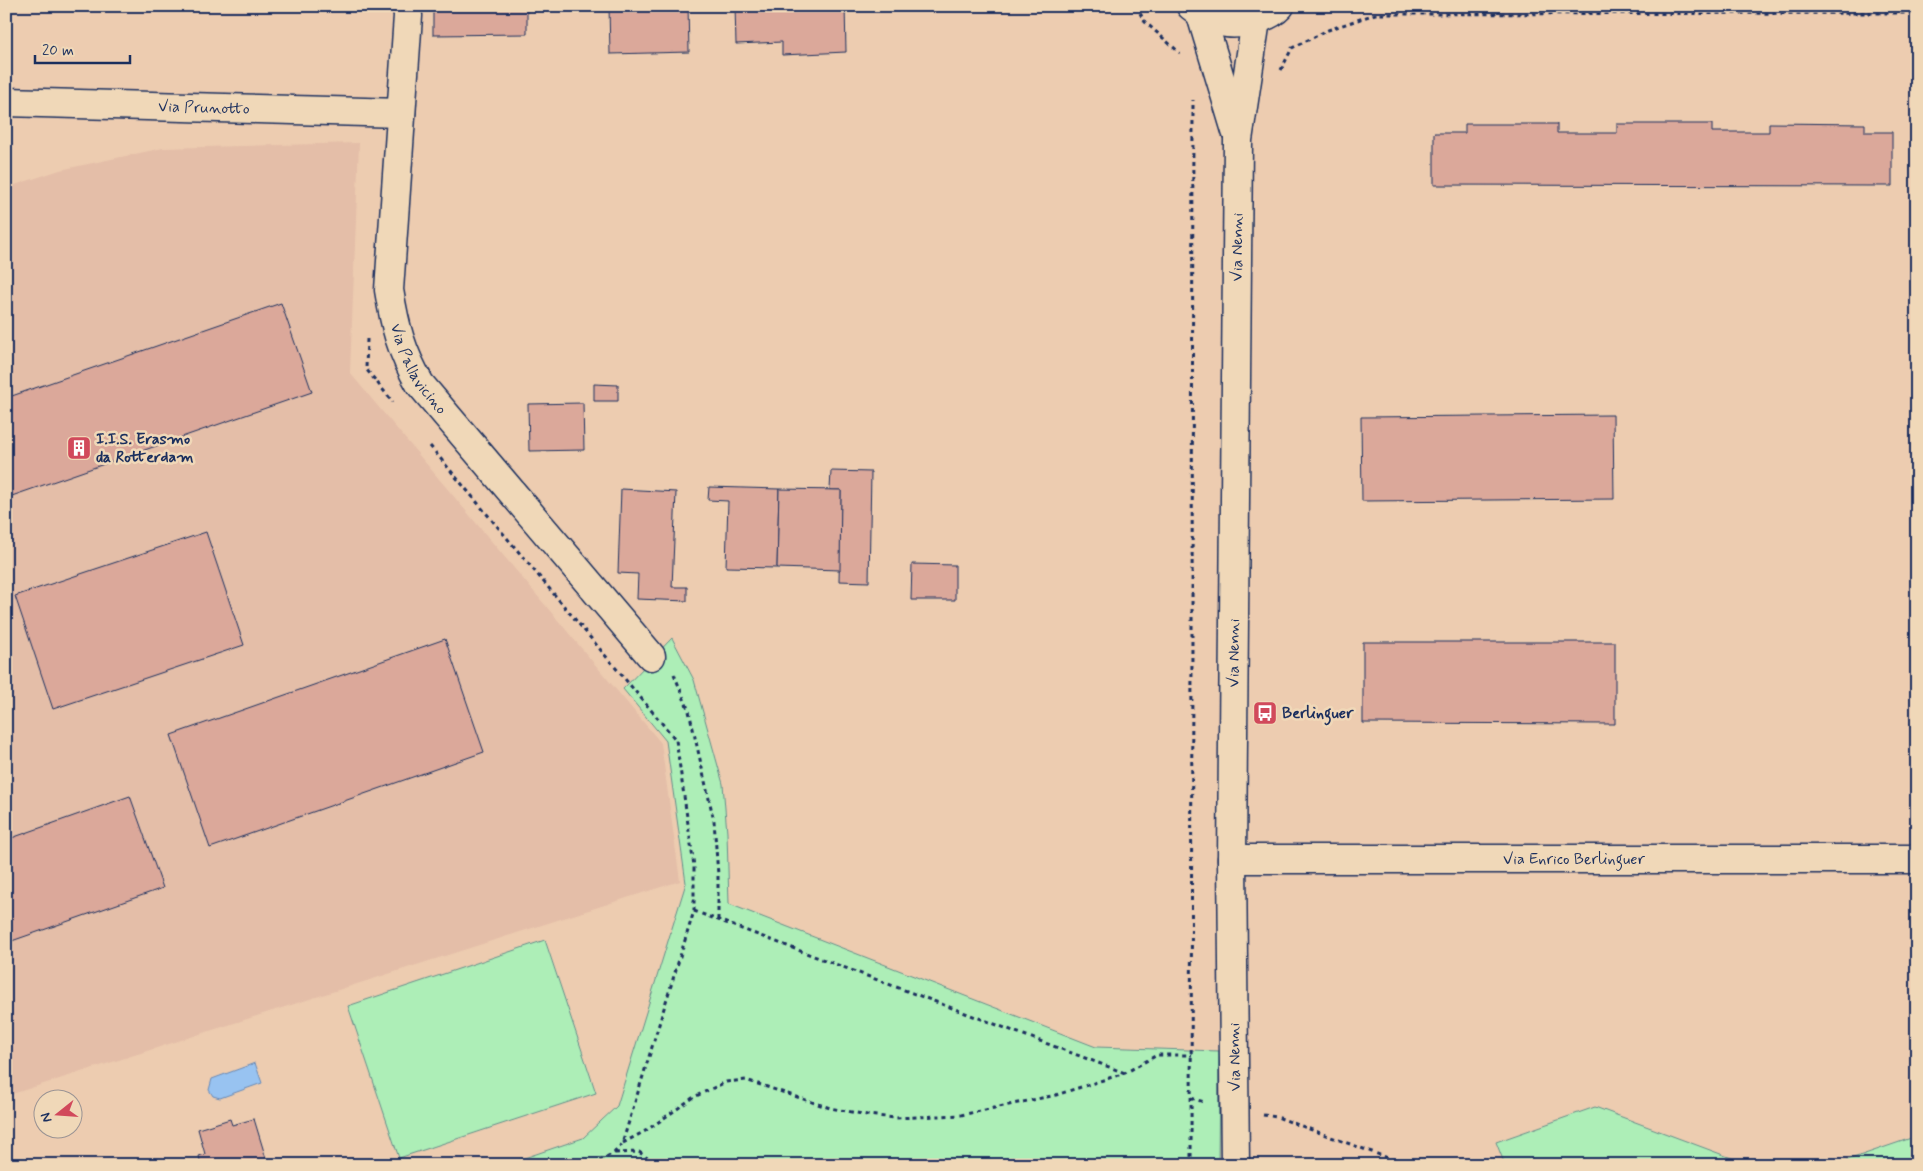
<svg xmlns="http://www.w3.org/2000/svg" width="1923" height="1171" font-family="Mynerve,sans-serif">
<rect width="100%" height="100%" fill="#edccb0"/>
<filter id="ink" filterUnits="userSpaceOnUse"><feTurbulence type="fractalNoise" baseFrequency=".02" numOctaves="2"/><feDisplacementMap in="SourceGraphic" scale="10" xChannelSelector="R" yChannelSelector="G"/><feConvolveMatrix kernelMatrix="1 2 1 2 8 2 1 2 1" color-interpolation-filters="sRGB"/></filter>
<g filter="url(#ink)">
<!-- built -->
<path fill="#e4bea8" d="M359 143 350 373 661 743 680 881 6 1096V188L60 170 163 148Z"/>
<!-- green -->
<g fill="#adeeb7" stroke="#648e8a">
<path d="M672 638 694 680 723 784 727 833 729 904 1096 1047 1219 1051 1218 1165H504L583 1138 617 1106 686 883 666 741 623 689Z"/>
<path d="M545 940 596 1093 399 1158 348 1006Z"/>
<path d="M1595 1107 1750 1165H1505L1496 1142Z"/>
<path d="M1917 1136V1165H1833Z"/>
</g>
<!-- water -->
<path fill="#98c3f1" stroke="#6688b6" d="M255 1063 262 1083 220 1098 213 1096 209 1090 212 1079Z"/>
<!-- building -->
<g fill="#dba89a" stroke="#1b2f5e">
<path d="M433 6H527V34L433 35Z"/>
<path d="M609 6H688L689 52 610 54Z"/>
<path d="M735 6H845L846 52 782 55V42L736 44Z"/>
<path d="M1769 123 1865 124V132H1892V186L1434 185V133H1465V124H1557V133H1617V124H1712V132H1769Z"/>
<path d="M281 303 312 392 6 498V398Z"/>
<path d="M594 384 618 385V401H594Z"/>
<path d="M583 403 584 450 529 451 528 404Z"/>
<path d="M1613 415 1614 499 1362 501 1361 417Z"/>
<path d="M831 471 871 472 869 582 839 581 841 490H830Z"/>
<path d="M709 487 779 489 777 568 726 567 728 501 708 500Z"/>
<path d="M621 489 676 492 672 587H687V601L637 599 638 574 618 573Z"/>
<path d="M779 489 841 490 840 570 777 568Z"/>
<path d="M206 532 244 645 53 709 15 596Z"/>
<path d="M912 564 955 565V600H911Z"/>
<path d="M445 639 484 752 210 848 171 735Z"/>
<path d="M1363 642H1615V724L1363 723Z"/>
<path d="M130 796 163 888 6 943V840Z"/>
<path d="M230 1119 232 1125 254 1119 268 1165H201L199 1156 205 1154 198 1129Z"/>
</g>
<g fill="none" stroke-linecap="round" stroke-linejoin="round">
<defs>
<g id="street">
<path id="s1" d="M407 6 408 16 389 290C395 327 401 351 420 384L651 656"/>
<path d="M1191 6C1201 14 1214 22 1227 23 1243 25 1269 18 1280 6"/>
<path d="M1201 15 1236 131"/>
<path id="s2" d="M6 102 401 113"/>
<path id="s3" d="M1232 859H1917"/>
<path id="s4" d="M1235 1165 1232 859 1238 140 1256 20"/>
</g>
</defs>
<!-- street casing -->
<use href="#street" stroke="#1b2f5e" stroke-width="31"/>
<!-- path -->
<g stroke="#1b2f5e" stroke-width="3" stroke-dasharray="4 4" stroke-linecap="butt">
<path d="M1136 6 1145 22 1180 53"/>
<path d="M1412 6V13"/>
<path d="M1281 70 1292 48 1328 30 1375 14 1917 13"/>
<path d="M367 339 366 369 393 402"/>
<path d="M430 446 676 740 694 866V911L622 1144 614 1153 590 1165"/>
<path d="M674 674 689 711 714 821 718 875V920"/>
<path d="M694 911 1125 1073"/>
<path d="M1191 1098 1204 1102"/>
<path d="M1263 1115 1277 1117 1407 1165"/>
<path d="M623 1143 647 1130 694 1097 726 1082 746 1080 830 1108 867 1115 895 1118 961 1115 1056 1095 1125 1073 1157 1055H1192"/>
<path d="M615 1153 639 1152 657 1165"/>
<path d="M1191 1165 1193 100"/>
</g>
<!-- street -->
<use href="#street" stroke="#f0d8b8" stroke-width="28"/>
</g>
</g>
<!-- icons -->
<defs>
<symbol id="building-square" viewBox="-11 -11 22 22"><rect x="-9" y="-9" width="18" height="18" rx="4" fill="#d1495b" stroke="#f0d8b8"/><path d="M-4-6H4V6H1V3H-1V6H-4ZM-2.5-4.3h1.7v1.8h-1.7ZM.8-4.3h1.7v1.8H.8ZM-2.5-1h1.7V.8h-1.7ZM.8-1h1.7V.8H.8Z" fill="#fff"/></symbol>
<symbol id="bus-square" viewBox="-11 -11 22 22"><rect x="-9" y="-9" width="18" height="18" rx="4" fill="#d1495b" stroke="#f0d8b8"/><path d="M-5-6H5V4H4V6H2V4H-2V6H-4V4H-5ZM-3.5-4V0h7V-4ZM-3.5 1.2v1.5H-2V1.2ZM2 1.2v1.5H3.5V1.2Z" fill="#fff"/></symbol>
</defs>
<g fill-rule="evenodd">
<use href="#building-square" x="65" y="434" width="28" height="28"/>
<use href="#bus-square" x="1251" y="699" width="28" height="28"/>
</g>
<g text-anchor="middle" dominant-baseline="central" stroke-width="5" stroke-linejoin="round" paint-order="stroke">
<!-- street labels -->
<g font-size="16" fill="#1b2f5e" stroke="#f0d8b8">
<text stroke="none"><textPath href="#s2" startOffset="198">Via Prunotto</textPath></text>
<text stroke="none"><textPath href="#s4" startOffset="918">Via Nenni</textPath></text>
<text stroke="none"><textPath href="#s1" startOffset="370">Via Pallavicino</textPath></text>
<text stroke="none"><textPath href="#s4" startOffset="512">Via Nenni</textPath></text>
<text stroke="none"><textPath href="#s3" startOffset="342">Via Enrico Berlinguer</textPath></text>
<text transform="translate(1235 1057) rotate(-91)">Via Nenni</text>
</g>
<!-- poi labels -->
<g font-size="16" font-weight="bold" fill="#1b2f5e" stroke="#f0d8b8" text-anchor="start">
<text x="96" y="439">I.I.S. Erasmo<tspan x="96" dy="18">da Rotterdam</tspan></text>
<text x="1282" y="713">Berlinguer</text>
</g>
</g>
<!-- margin -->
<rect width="1923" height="1171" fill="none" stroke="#f0d8b8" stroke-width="25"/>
<rect x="12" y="12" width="1898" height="1146" fill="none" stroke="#1b2f5e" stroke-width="2" filter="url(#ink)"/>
<!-- north arrow -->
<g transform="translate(58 1114) rotate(253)"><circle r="24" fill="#f0d8b8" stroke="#9b9494"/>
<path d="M0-4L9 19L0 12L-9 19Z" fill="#d1495b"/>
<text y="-8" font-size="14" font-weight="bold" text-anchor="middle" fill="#1b2f5e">N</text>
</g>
<!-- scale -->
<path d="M35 55v8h95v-8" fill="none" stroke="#1b2f5e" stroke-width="2.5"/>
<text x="42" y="55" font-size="15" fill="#1b2f5e" stroke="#f0d8b8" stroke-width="4" paint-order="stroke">20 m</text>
</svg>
